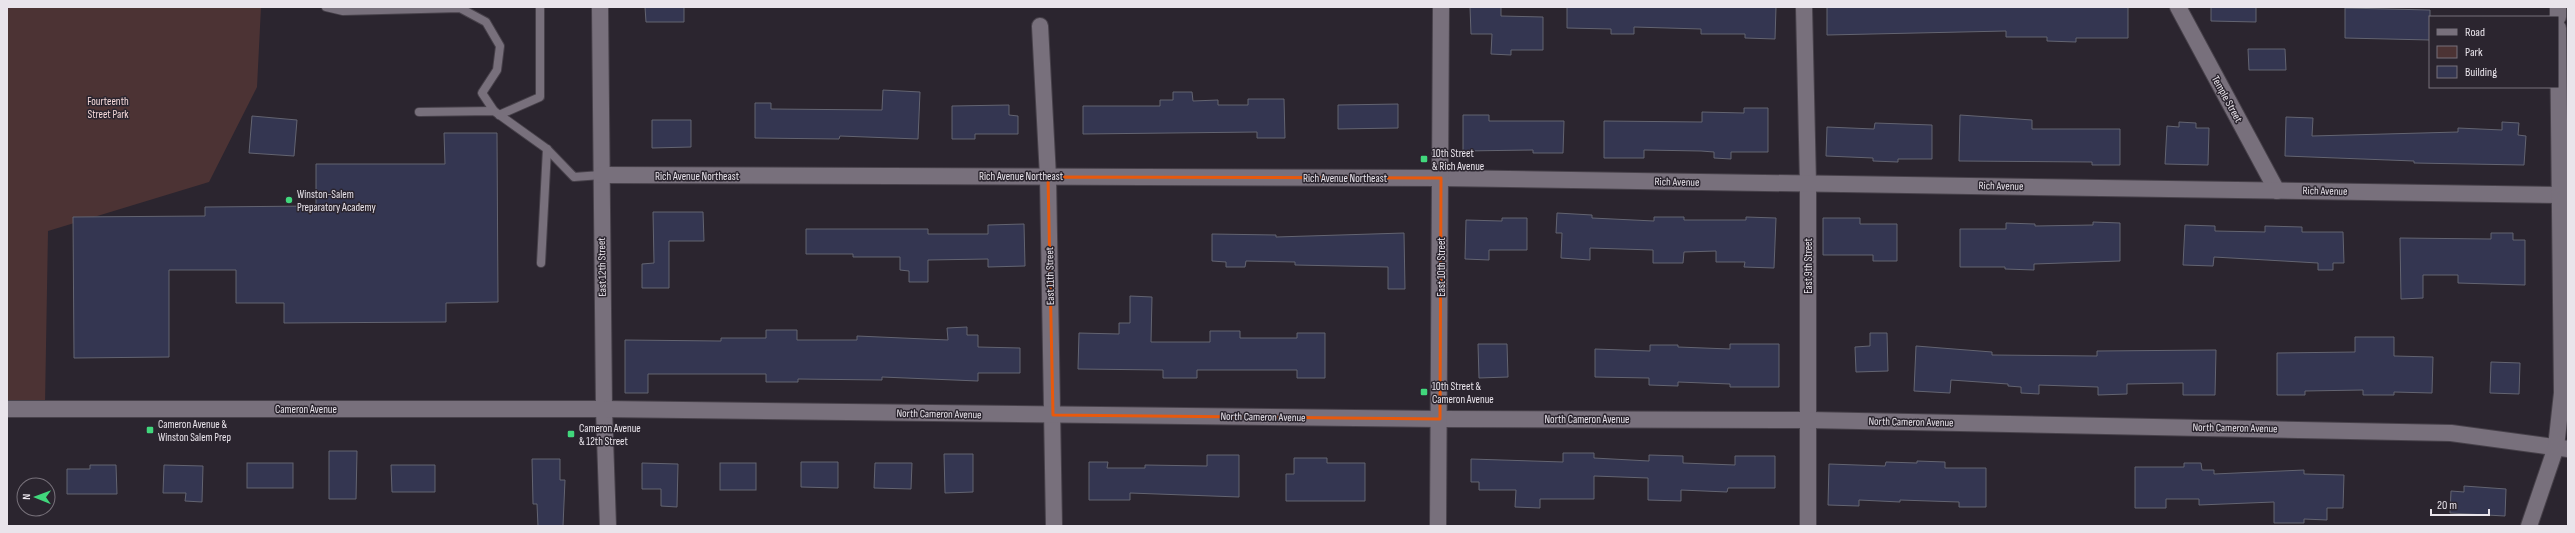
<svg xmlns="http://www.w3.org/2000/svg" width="2575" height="533" font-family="'Sofia Sans Condensed',sans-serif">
<rect width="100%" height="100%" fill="#2b252f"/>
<!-- green -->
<path fill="#4c3334" d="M7 7H261L257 87 209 182 48 231 45 405H7Z"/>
<!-- building -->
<g fill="#343651" stroke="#636471">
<path d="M645 7H684V22H646Z"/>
<path d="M1470 7H1501V16L1543 17V50H1511V55L1491 54 1492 34H1471Z"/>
<path d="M1567 7H1776L1775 39 1745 38V34H1701V29L1634 27V34H1611V29L1567 28Z"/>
<path d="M1827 7H2128V38H2076V42L2047 41V37H2006V31L1827 35Z"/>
<path d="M2211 7H2256V22L2211 21Z"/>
<path d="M2345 8 2430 10V40L2345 38Z"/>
<path d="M2248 49H2285L2286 70H2249Z"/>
<path d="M883 90 920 92 918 139 840 136 839 139 755 138V103H771V109L882 110Z"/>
<path d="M1173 92H1192L1193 101 1218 100V105H1248V99H1284L1285 138H1257V132L1083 134V106H1160V100H1173Z"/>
<path d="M1398 104V128L1338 129V105Z"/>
<path d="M1009 105V115L1018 116V134H975V139H952V106Z"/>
<path d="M1744 108H1768V152H1731V159L1714 158V152L1701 151 1644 150V158H1604V121L1702 122V112L1744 113Z"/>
<path d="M1463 115H1489V121H1564L1563 153H1533V150L1463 151Z"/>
<path d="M1960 115 2032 120V129H2120V165H2092V162L1959 161Z"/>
<path d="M252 116 297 120 294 156 249 153Z"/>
<path d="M2286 117 2313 118 2312 136 2458 132V128L2502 130V122L2519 123 2518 135 2526 136 2524 165 2414 163V161L2285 156Z"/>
<path d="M652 120H691V147L652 148Z"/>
<path d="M2179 122 2196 123V128H2209L2208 165 2165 164 2167 126 2179 127Z"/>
<path d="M1875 123 1932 125V159H1898V162L1873 161V158L1826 156 1827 127 1874 129Z"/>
<path d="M444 133H497L498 302 446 303V322L284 323V303H236V270H169V357L74 358 73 217 205 216V207L316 206V164H445Z"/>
<path d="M653 212H703L704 241H669V288H642V264L654 263Z"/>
<path d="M1557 213 1592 215V218L1654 221V217H1684V220H1746V217L1776 218 1774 268 1744 267 1745 262H1716V251L1684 252 1683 263H1653V250L1590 248V260L1561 258 1562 233H1556Z"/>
<path d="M1502 218H1527V250H1489V260L1465 259 1466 220 1502 221Z"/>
<path d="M1823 218H1860V224H1897V261H1873V255H1823Z"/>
<path d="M2093 222 2120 223V261L2034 264V270L2005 269V267H1960V229H2006V223L2035 224V226L2093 225Z"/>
<path d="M1024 224 1025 266 988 267V259L928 260V282H909V271L900 270V257H853V254H806V229H928V234H988V225Z"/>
<path d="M2185 225 2215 226V231L2265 232V226L2302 227V232H2343L2344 263H2333V270H2318V263L2214 257 2213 266 2183 265Z"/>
<path d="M1404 233 1405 289H1388V267L1295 265V262L1246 261 1245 267H1226V262L1212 261V234L1276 235V237Z"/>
<path d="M2491 233H2513V240H2525V285L2458 283V275H2423V298L2401 299 2400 238 2491 239Z"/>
<path d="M1130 296 1152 297 1151 342H1210V331H1240V338H1297V333H1325V378H1297V370H1197V378H1163V370L1078 369 1079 333 1119 334V323H1130Z"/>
<path d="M967 327V335H978V347L1020 348V373H978V381L882 377V380L798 379V382H766V374H648V393H625V340L721 341V338H766V330H797V340H857V336L948 340 947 328Z"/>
<path d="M1870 333H1887L1888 371 1856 372 1855 347 1870 346Z"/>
<path d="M2355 337H2394V356L2433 357 2432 393 2394 392V395H2363V390L2305 391V395H2277V353L2355 352Z"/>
<path d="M1478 344H1507L1508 377 1479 378Z"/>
<path d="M1730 344H1779V387H1730V384L1678 382V386L1649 385V378L1595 377V349L1650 351V345H1678V347L1730 349Z"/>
<path d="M1916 346 1992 352V355L2097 356V351L2216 350 2215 395H2183V383L2127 384V394L2098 395V387L2039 385V394L2021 393V387L2008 386V384L1951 380 1950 393 1914 391Z"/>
<path d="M2491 362 2520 363 2519 394 2490 393Z"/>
<path d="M329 451H357L356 499H329Z"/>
<path d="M1563 453H1594V458L1649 461V455L1683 456V463L1735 465V456H1775V488H1728L1727 492 1681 490V501L1648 500V478L1594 476V499H1540V508L1515 507 1516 490H1479V482H1471V459L1563 462Z"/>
<path d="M944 454H973V492L945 493Z"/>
<path d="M1207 455H1239V497L1130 493V500H1089V462H1108L1107 468H1145V465L1207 466Z"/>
<path d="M1294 458H1327V463H1365V501H1286V474H1294Z"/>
<path d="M532 459H560V480H565L563 526H538L537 504H533Z"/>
<path d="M1917 461 1945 462V468H1986V507H1959V502L1900 500V502L1859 500V506L1828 505 1829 464 1885 466 1886 462 1917 463Z"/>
<path d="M801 462H838V488L801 487Z"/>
<rect x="247" y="463" width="46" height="25"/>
<path d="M642 463 678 464 677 507 661 506V489H642Z"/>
<rect x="720" y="463" width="36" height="27"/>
<path d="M875 463H912L911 489 874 488Z"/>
<path d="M2184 463H2201L2202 470H2214V474L2304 470V474L2344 475 2343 508H2327V520L2304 519V523H2274V502L2199 505V499H2166V508H2135V467H2184Z"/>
<path d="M90 465H116L117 494H67V469H90Z"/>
<path d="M164 465 203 466 202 502 185 501 186 493H163Z"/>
<path d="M391 465H435V492H392Z"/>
<path d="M2464 486 2506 489 2505 516 2450 513 2451 491 2464 492Z"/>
</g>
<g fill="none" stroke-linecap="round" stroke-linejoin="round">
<defs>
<g id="service">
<path d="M326 7 343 11 460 8 486 22 500 46 497 70 482 93 494 111"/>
<path d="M419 112 494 111 547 149 574 177 601 175"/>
<path d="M499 115 540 97V7"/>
<path d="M541 263 547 149"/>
</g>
<g id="minor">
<path d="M600 7 604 409 608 526"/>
<path d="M1804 7 1808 184V526"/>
<path d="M2178 7 2277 191"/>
<path d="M2558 7V17"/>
<path d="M1040 26 1048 177 1054 526"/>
<path d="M601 175 1441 178 2561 195"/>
<path d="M7 409H604L1440 419 1809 420 2451 433 2568 449"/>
<path d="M1438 526 1441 7"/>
<path d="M2529 526 2556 447 2562 393 2558 28"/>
</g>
</defs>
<!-- service casing -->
<use href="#service" stroke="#47414a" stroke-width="10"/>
<!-- minor casing -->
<use href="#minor" stroke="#47414a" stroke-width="18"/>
<!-- service -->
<use href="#service" stroke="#78707c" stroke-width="8"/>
<!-- minor -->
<use href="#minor" stroke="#78707c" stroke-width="16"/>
</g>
<!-- marked area -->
<path fill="none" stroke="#e8590c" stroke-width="3" stroke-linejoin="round" d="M1048 177 1441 178 1440 419 1053 415Z"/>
<!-- markers -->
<g fill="#41d77c" stroke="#2b252f" stroke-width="1.5">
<rect x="1420" y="155" width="8" height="8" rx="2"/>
<circle cx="289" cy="200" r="4"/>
<rect x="1420" y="388" width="8" height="8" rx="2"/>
<rect x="146" y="426" width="8" height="8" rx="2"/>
<rect x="567" y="430" width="8" height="8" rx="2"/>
</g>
<g text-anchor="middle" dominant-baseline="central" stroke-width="3" stroke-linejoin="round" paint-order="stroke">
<!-- street labels -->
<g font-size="11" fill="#e9e4eb" stroke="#2b252f">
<text transform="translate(2227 99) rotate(61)">Temple Street</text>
<text x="697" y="176">Rich Avenue Northeast</text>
<text x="1021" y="176">Rich Avenue Northeast</text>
<text x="1345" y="178">Rich Avenue Northeast</text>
<text transform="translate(1677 182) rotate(1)">Rich Avenue</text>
<text transform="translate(2001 186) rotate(1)">Rich Avenue</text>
<text transform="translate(2325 191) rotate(1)">Rich Avenue</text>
<text transform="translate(1808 266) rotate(-90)">East 9th Street</text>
<text transform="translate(602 267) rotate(-91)">East 12th Street</text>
<text transform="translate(1441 267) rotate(-90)">East 10th Street</text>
<text transform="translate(1050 276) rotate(-91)">East 11th Street</text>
<text x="306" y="409">Cameron Avenue</text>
<text transform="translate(939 414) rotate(1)">North Cameron Avenue</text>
<text transform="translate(1263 417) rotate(1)">North Cameron Avenue</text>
<text x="1587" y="419">North Cameron Avenue</text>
<text transform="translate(1911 422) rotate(1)">North Cameron Avenue</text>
<text transform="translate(2235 428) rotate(1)">North Cameron Avenue</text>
</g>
<!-- park labels -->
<g font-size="11" fill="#f6dada" stroke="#2b252f">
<text x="108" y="101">Fourteenth<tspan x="108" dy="13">Street Park</tspan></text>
</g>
<!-- poi labels -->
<g font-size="11" fill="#e9e4eb" stroke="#2b252f" text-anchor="start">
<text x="1432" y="153">10th Street<tspan x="1432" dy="13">&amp; Rich Avenue</tspan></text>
<text x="297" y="194">Winston-Salem<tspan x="297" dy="13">Preparatory Academy</tspan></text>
<text x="1432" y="386">10th Street &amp;<tspan x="1432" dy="13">Cameron Avenue</tspan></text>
<text x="158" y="424">Cameron Avenue &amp;<tspan x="158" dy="13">Winston Salem Prep</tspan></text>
<text x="579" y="428">Cameron Avenue<tspan x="579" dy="13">&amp; 12th Street</tspan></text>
</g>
</g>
<!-- border -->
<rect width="2575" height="533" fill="none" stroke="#e9e4eb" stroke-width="16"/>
<!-- legend -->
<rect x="2429" y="16" width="130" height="72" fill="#2b252f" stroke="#77717a"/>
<rect x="2437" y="29" width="20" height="6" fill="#78707c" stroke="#77717a"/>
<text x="2465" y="36" font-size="12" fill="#e9e4eb">Road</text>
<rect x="2437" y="46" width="20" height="12" fill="#4c3334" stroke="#77717a"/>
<text x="2465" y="56" font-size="12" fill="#e9e4eb">Park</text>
<rect x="2437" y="66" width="20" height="12" fill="#343651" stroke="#77717a"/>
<text x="2465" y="76" font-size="12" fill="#e9e4eb">Building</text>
<!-- north arrow -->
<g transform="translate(36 497) rotate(271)"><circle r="19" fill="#2b252f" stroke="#77717a"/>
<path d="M0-3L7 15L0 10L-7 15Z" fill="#41d77c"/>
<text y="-6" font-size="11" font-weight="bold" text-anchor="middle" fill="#e9e4eb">N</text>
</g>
<!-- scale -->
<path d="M2431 509v6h58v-6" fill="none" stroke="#e9e4eb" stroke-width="2"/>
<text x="2437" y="509" font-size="12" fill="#e9e4eb" stroke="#2b252f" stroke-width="3" paint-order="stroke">20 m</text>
</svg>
